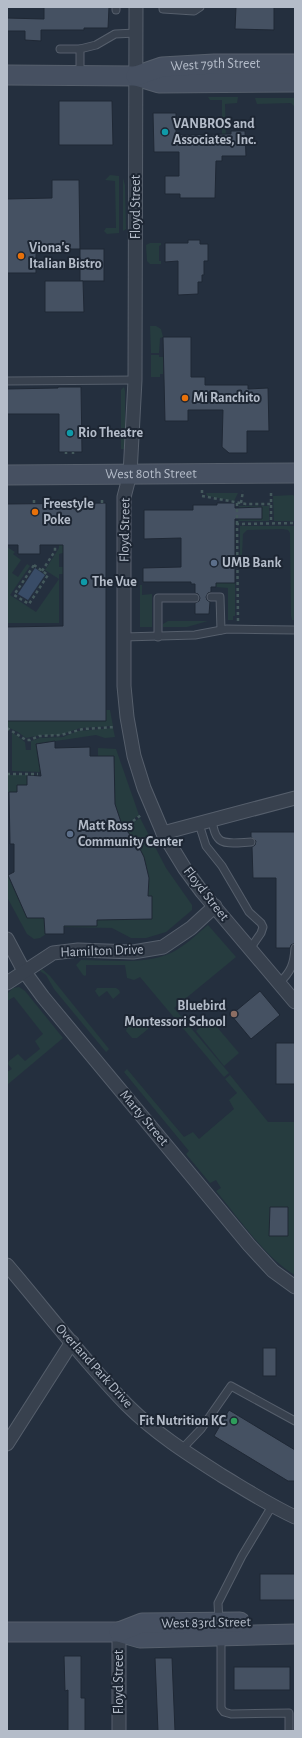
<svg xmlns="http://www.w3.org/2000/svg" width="302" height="1738" font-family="'Alegreya Sans',sans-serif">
<rect width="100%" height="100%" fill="#242f3e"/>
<!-- green -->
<g fill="#263c3f">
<path d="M208 97H238L237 103 225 104 226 137H222V100H210Z"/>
<path d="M255 98H295V107L291 103 257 104Z"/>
<path d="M110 175 119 176V233L107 234 104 231 106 228H116L115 181 105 180Z"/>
<path d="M123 178 125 185 126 229 123 231Z"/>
<path d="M150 243H161V245L159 246V261H161V264H150L147 261 146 245Z"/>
<path d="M156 326 161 329 163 337 160 338 159 353H151L150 326Z"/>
<path d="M151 355H159V357H163V374H160V377H151Z"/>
<path d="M124 387 125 391V445L124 449H121V390Z"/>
<path d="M206 493H238L234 501 207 496Z"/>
<path d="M293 495 295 497V521H274L273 496Z"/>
<path d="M239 506H269V521H239L238 519H262V507L239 508Z"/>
<path d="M240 526H295V620H292L291 616 290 533 288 530 283 529 247 530 243 534 242 555H240Z"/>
<path d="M59 545H63V553L59 554V567H63V574H59V623H7V547L15 552 13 554 21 560 12 573 18 577 27 564 30 566 10 595 36 612 59 579 45 570 59 548Z"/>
<path d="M216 583H235V616H233V620H228V588L216 587Z"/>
<path d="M140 585H142V595L152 594V627H140Z"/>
<path d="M168 621H208L187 627H163V624Z"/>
<path d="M105 710H110L113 726 80 728 60 735H41L26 738 18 732 7 727V721H105Z"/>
<path d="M113 728 115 737 105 738 96 735 36 744 38 757H45L41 772 12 771V732L25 742 26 750H31V741L40 738 63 737 78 731Z"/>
<path d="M98 748 116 749 139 815 129 822H121L115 804 114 756H98Z"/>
<path d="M7 775H27V785L17 792H7Z"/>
<path d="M140 818 166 868 192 905V910L166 932 146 938H131L112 928 64 927V926H97V920L152 919V896H147C150 863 145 854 125 828Z"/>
<path d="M7 874 27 918H44L45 933 46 934 40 938 34 939 27 934 7 897Z"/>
<path d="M208 925 236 957 174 1008 229 1073 224 1077 140 977 134 980 127 978 125 965H86V975L85 976 83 975 76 965 81 960C110 960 144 965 171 953 185 946 196 935 208 925Z"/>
<path d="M42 969 50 976 109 1049 106 1052 54 989 46 975 40 971Z"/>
<path d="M19 987 25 991 63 1038 7 1085V1072L12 1069 8 1064 9 1061 18 1054 25 1061 40 1049 35 1041 43 1034 14 997 7 1001V994L13 988Z"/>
<path d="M97 988H116L119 990 120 993 113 999 107 991 99 997 95 991Z"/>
<path d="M210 1019 239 1053 224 1066 196 1031Z"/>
<path d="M145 1021 148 1025V1029L137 1038H132L126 1031 127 1028 133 1023 137 1027Z"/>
<path d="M127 1069 184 1137 193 1132 199 1139 234 1109 229 1100 237 1093 225 1079 230 1075 268 1122H295V1275C266 1259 238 1217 216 1191L221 1188 216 1180 210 1183 186 1154 189 1151 124 1072Z"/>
</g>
<!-- water -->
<path fill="#394c67" d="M35 568 45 575 28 600 18 594Z"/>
<!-- building -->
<g fill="#455162" stroke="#1f2835">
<path d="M44 7H109L108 28H84V30H41V41L25 40V31H7V18L44 19Z"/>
<path d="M236 7H274V30L235 29Z"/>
<path d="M59 101H112L113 145H59Z"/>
<path d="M153 113H176V135L231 134V131H245L246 156H222V161H216L215 198H180V194H165V176H179V152H154Z"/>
<path d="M52 180H79L80 249H36V273H7V199L52 198Z"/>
<path d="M188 240H200V244H208V261H204V275H202V282H198V294L178 295V261L165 262V243H188Z"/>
<rect x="80" y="249" width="24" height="32"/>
<path d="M45 281H83L84 312H45Z"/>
<path d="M163 337H191V377H205V385H248V389L268 388 269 431H247V453H229L222 447 223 410H188V421H165Z"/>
<path d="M58 387H81L82 452H59V414H7V389L58 388Z"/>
<path d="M106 503V721H7V627L63 626V545H40V554H18V545H7V504Z"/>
<path d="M217 503H235V508L262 507V519H235V583H216V587H211V592L208 593 206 597 207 600 210 602 209 614H195V603L199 601 200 598 198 594 195 593V584H191V582H143V568L181 567V538L144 539V510H193V505H217Z"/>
<path d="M55 741V748L90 747V756H114L115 804 122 825 137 843 144 857 149 878 148 896H152V919L97 920V926H64V934H45L44 918H27L8 875 14 872V844H10L9 792H17V785H27V775L41 776 36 744Z"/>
<path d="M251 832H295V943L291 945 290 948H276V878H253L252 847 255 845 256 841 251 837Z"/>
<path d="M260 991 280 1015 251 1039 231 1015Z"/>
<rect x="276" y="1043" width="19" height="41"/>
<path d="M270 1207H288V1236H269Z"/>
<rect x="263" y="1348" width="13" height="28"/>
<path d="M229 1410 295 1450V1481H288L214 1436Z"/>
<rect x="260" y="1574" width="35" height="26"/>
<path d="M64 1656H81V1698H85V1731H68V1690L65 1691Z"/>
<path d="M155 1658H172L175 1731H158Z"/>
<rect x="234" y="1667" width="56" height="23"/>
</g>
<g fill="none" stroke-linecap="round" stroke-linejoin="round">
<defs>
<g id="lane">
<path d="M163 7V9L194 11 200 7"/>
<path d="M116 10V7"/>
<path d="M60 49H80"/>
<path d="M80 75V49L96 45 115 34 136 33"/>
<path d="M7 381 135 380"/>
<path d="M211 597H220L221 630"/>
<path d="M124 637 195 635 227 629 295 630"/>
<path d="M158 637V598H195"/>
<path d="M212 820C213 826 214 834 218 838 223 846 243 842 251 842"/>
<path d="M199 824 206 846 222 866 249 912 261 923 263 927 261 933 250 949"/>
<path d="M279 983C291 972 294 964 295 948"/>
<path d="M181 1450 201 1429 231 1386 295 1421"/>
<path d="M219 1622 218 1603 242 1556 272 1506"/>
<path d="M221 1637V1708L224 1712 231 1714 289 1713V1731"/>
</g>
<g id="street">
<path d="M136 7 135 380 130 474 124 497V686L127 717 134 756 144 788 163 833 185 869 202 892 295 1002"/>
<path d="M163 833 295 798"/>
<path d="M7 939 24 971 43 997 249 1245 273 1271 295 1287"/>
<path d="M7 983 53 953 78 950 133 952 163 947 191 928 215 906"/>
<path d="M7 1265C47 1312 84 1361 127 1405 155 1433 188 1454 221 1475 246 1490 269 1505 295 1517"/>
<path d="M7 1444 72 1342"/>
<path d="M119 1632V1731"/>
</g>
<g id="secondary">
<path d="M7 75 136 76 159 83 295 82"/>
<path id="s1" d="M136 76 162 67 214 64H295"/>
<path id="s2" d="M7 475 295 473"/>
<path d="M7 1632H119L140 1638 295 1634"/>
<path d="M119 1632 142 1623 240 1622"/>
</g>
</defs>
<!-- lane casing -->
<use href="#lane" stroke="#565f6c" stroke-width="9"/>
<!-- street casing -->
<use href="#street" stroke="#565f6c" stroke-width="15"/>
<!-- secondary casing -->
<use href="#secondary" stroke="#565f6c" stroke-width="21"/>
<!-- path -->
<g stroke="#44595c" stroke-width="2.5" stroke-dasharray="3 3" stroke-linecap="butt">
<path d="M66 452V454"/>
<path d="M73 454V452"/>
<path d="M202 490V496L246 504H271"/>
<path d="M271 493V523"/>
<path d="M34 500V504"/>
<path d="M102 500V503"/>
<path d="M237 503V524"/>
<path d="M241 503 243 491"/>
<path d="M34 565 48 575 29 604 14 595Z"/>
<path d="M42 571 55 551V545"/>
<path d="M238 621 237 524 295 523"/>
<path d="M7 728 26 740H30L39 736 61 735 83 729 115 727"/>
<path d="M7 774H38"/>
<path d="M122 825 129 824 141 815"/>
</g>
<!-- lane -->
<use href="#lane" stroke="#38414e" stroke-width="7"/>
<!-- street -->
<use href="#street" stroke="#38414e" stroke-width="13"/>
<!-- secondary -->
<use href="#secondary" stroke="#465061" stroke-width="19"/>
</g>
<!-- markers -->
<g fill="#0f9aa8" stroke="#1d2633" stroke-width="1.5">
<circle cx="165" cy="132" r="4"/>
<circle cx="70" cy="433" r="4"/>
<circle cx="84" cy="582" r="4"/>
</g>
<g fill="#e8710a" stroke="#1d2633" stroke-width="1.5">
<circle cx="21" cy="256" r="4"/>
<circle cx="185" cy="398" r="4"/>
<circle cx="35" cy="512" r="4"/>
</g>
<g fill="#5c6f8a" stroke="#1d2633" stroke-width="1.5">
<circle cx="214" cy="563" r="4"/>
<circle cx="70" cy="834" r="4"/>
</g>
<circle fill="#8d6e63" stroke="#1d2633" stroke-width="1.5" cx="234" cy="1014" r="4"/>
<circle fill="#2e9e5b" stroke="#1d2633" stroke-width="1.5" cx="234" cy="1421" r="4"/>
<g text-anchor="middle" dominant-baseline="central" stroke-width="4" stroke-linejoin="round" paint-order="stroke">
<!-- street labels -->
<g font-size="14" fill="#b4bcc9" stroke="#1d2633">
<text stroke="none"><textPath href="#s1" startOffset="81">West 79th Street</textPath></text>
<text transform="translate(136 207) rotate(-90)">Floyd Street</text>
<text stroke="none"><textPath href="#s2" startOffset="144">West 80th Street</textPath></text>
<text transform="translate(125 530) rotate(-89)">Floyd Street</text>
<text transform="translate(206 894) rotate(52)">Floyd Street</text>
<text transform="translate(102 951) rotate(-2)">Hamilton Drive</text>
<text transform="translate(144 1118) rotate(50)">Marty Street</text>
<text transform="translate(94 1366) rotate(48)">Overland Park Drive</text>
<text transform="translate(206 1623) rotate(-1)">West 83rd Street</text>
<text transform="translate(119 1682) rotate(-90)">Floyd Street</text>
</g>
<!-- poi labels -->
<g font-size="14" font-weight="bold" fill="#b4bcc9" stroke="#1d2633" text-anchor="start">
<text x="173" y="124">VANBROS and<tspan x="173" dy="16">Associates, Inc.</tspan></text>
<text x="29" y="248">Viona's<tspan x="29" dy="16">Italian Bistro</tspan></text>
<text x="193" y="398">Mi Ranchito</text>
<text x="78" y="433">Rio Theatre</text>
<text x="43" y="504">Freestyle<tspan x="43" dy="16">Poke</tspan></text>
<text x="222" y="563">UMB Bank</text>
<text x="92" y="582">The Vue</text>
<text x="78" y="826">Matt Ross<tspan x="78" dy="16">Community Center</tspan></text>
<text x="226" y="1006" text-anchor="end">Bluebird<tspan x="226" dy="16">Montessori School</tspan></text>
<text x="226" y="1421" text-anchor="end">Fit Nutrition KC</text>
</g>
</g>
<!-- border -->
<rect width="302" height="1738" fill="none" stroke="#b4bcc9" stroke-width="16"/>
</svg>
